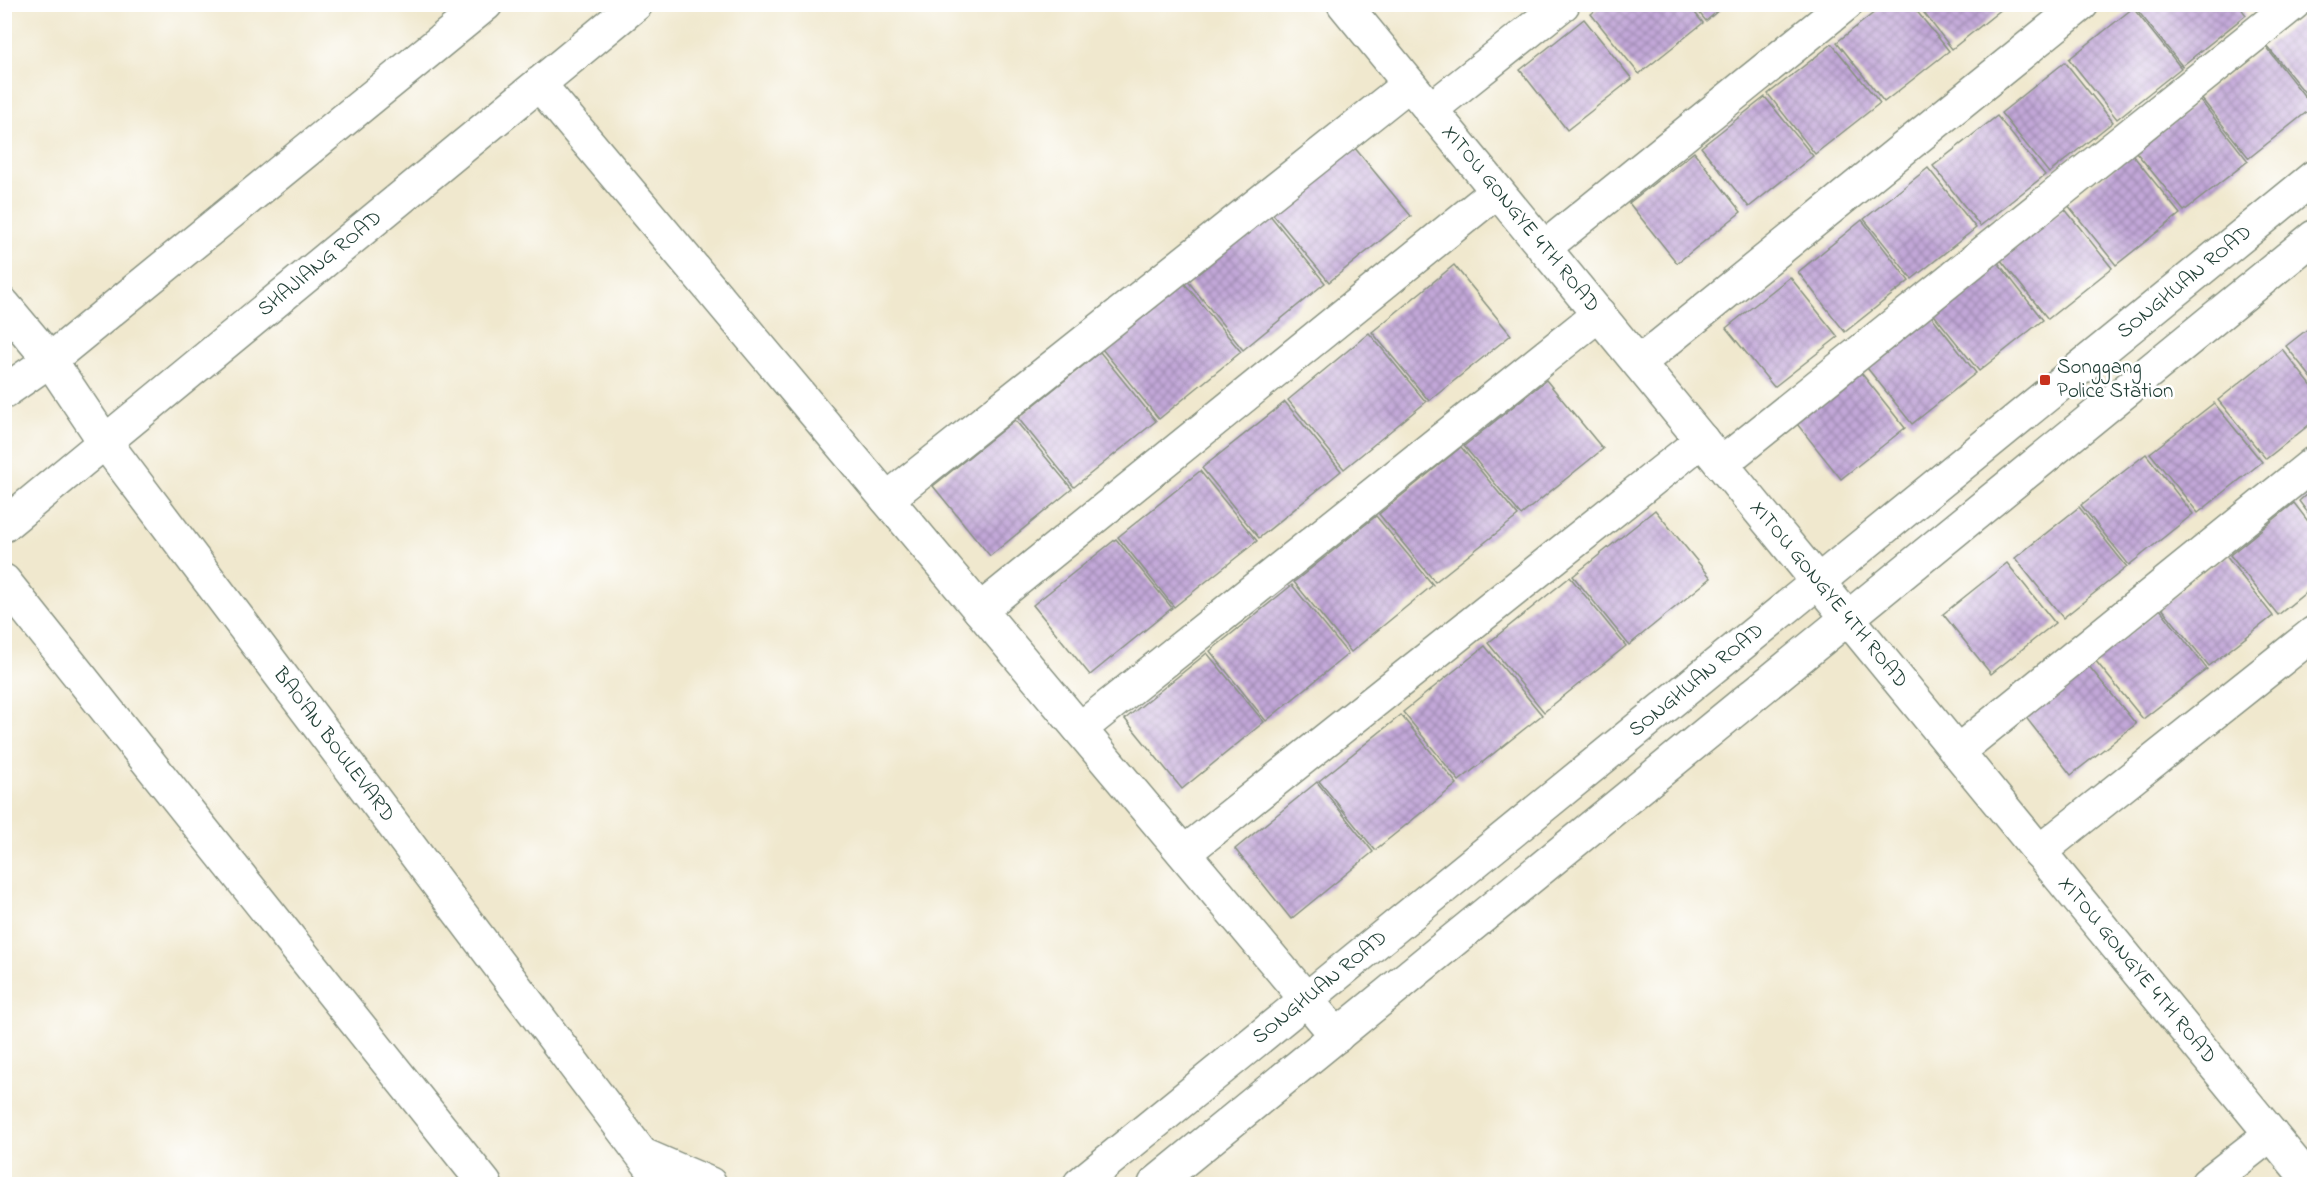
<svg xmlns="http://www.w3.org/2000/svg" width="2319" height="1189" font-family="'Indie Flower',sans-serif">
<defs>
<pattern id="building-cross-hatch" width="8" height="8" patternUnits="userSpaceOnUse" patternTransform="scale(1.5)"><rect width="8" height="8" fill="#c2a7d8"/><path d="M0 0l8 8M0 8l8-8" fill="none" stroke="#9d89b0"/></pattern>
</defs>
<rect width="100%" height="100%" fill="#fff"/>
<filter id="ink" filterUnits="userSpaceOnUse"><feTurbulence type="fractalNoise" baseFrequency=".0167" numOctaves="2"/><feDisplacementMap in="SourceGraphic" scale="12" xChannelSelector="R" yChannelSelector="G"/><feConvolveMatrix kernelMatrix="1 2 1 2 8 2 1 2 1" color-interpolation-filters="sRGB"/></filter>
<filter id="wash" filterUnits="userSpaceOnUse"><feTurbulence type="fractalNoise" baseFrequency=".008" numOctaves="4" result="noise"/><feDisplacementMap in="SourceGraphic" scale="24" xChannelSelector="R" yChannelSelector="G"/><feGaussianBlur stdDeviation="1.35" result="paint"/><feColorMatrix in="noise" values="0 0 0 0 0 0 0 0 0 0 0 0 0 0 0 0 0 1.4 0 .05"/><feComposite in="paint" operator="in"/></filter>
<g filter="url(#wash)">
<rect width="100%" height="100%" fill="#f0e8ce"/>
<g id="blocks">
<!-- building -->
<g fill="url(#building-cross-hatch)">
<path d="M1603 4H1688L1703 23 1639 74 1591 14Z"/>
<path d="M1692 4H1726L1706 21Z"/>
<path d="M1885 4H1911L1949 51 1884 102 1837 42Z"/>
<path d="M1917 4H2008L1952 49Z"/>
<path d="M2136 4H2238L2246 15 2182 66 2134 6Z"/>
<path d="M2133 8 2181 68 2117 119 2069 59Z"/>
<path d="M2314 8V104L2267 46Z"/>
<path d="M1584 19 1632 79 1567 130 1520 70Z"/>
<path d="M1832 44 1880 103 1815 154 1768 94Z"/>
<path d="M2266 47 2313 107 2249 158 2201 98Z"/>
<path d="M2065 62 2113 122 2049 173 2001 113Z"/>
<path d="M1765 97 1813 156 1749 207 1701 147Z"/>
<path d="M2200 100 2248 161 2184 211 2136 152Z"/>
<path d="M1997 116 2045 175 1980 226 1933 166Z"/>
<path d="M1354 147 1411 216 1329 282 1272 213Z"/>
<path d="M1694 152 1741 212 1677 263 1629 203Z"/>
<path d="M2132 154 2180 214 2116 265 2068 205Z"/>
<path d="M1928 168 1976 228 1912 279 1864 219Z"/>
<path d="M2064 208 2112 268 2048 319 2000 259Z"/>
<path d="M1269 214 1325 283 1243 350 1187 280Z"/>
<path d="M1862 220 1909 281 1845 332 1798 272Z"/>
<path d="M1996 260 2043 320 1979 371 1931 311Z"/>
<path d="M1454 265 1511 335 1429 401 1372 332Z"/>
<path d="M1790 277 1838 337 1774 387 1726 328Z"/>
<path d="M1184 283 1241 352 1159 419 1102 349Z"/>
<path d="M1929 313 1976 373 1912 424 1864 364Z"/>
<path d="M2314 324V381L2286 346Z"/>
<path d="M1369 333 1426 402 1344 469 1288 400Z"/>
<path d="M2282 349 2314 389V421L2266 459 2218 400Z"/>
<path d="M1100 352 1156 421 1074 487 1018 418Z"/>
<path d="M1858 369 1905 428 1841 479 1793 419Z"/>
<path d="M1546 380 1603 449 1521 515 1464 446Z"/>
<path d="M1285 402 1341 471 1259 538 1202 468Z"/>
<path d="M2214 403 2262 462 2198 513 2150 453Z"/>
<path d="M1015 420 1072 489 990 556 933 486Z"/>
<path d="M1461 447 1518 516 1435 582 1379 514Z"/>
<path d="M2146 454 2193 514 2129 565 2081 505Z"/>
<path d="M1200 471 1257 541 1174 607 1118 537Z"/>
<path d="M2314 488V521L2299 501Z"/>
<path d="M2294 503 2314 529V586L2278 615 2230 555Z"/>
<path d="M2079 507 2127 567 2063 618 2015 558Z"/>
<path d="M1655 510 1711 578 1629 645 1573 576Z"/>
<path d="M1376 516 1433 585 1351 652 1294 582Z"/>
<path d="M1116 539 1172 608 1090 675 1033 605Z"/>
<path d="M2226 556 2273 616 2209 666 2161 607Z"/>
<path d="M2007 563 2055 623 1991 674 1943 614Z"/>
<path d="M1570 577 1626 646 1544 712 1488 643Z"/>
<path d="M1292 585 1348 654 1266 721 1210 651Z"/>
<path d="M2160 609 2207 669 2143 719 2095 660Z"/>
<path d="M1485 646 1542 715 1459 781 1403 712Z"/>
<path d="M1207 653 1264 722 1182 789 1125 719Z"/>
<path d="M2088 665 2136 724 2071 775 2024 715Z"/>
<path d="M1401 715 1457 784 1375 850 1319 781Z"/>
<path d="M1317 782 1373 852 1291 919 1235 849Z"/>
</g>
</g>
</g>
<g filter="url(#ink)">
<use href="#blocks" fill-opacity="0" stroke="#889281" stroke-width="1.5"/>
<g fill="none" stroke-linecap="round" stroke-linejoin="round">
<defs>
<g id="minor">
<path id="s1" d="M1344 4 2312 1184"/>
<path d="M539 84 1337 1036"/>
<path d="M1430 110 1563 4"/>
<path d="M1544 248 1846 4"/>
<path d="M1639 363 2082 4"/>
<path d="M1721 464 2293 4"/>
<path d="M887 499 1409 84"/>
<path d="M980 610 1497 191"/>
<path d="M1080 729 1599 314"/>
<path d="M1957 752 2314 463"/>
<path d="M2039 852 2314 633"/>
<path d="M1184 853 1702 440"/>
<path id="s2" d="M1080 1184 2314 177"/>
<path d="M1155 1184 2314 237"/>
<path d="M2207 1184 2271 1134"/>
</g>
<g id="major">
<path id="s3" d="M4 305 50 360 105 442 664 1184"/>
<path d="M4 392 50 360 486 4"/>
<path id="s4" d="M4 525 636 4"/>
<path d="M4 581 485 1184"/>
<path d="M643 1155 710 1184"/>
</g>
</defs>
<!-- minor casing -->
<use href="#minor" stroke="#889281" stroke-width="36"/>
<!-- major casing -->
<use href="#major" stroke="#889281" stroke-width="36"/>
<!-- minor -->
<use href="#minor" stroke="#fff" stroke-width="33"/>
<!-- major -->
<use href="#major" stroke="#fff" stroke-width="33"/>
</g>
</g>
<!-- markers -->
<rect fill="#c8321e" stroke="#fff" stroke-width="2" x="2039" y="374" width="12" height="12" rx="3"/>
<g text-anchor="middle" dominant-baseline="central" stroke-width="5" stroke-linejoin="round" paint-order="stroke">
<!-- street labels -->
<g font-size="21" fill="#1f3d34" stroke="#fff">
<text stroke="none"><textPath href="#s1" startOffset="278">XITOU GONGYE 4TH ROAD</textPath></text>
<text stroke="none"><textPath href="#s4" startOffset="410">SHAJIANG ROAD</textPath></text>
<text stroke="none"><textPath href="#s2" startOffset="1426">SONGHUAN ROAD</textPath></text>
<text stroke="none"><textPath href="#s1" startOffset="764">XITOU GONGYE 4TH ROAD</textPath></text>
<text stroke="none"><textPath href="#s2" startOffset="796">SONGHUAN ROAD</textPath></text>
<text stroke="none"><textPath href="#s3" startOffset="550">BAO'AN BOULEVARD</textPath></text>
<text stroke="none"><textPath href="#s1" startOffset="1250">XITOU GONGYE 4TH ROAD</textPath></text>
<text stroke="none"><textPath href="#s2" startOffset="310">SONGHUAN ROAD</textPath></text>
</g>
<!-- poi labels -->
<g font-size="21" fill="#1f3d34" stroke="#fff" text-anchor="start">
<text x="2057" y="368">Songgang<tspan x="2057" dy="24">Police Station</tspan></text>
</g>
</g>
<!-- margin -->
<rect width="2319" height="1189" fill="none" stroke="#fff" stroke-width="24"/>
</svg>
